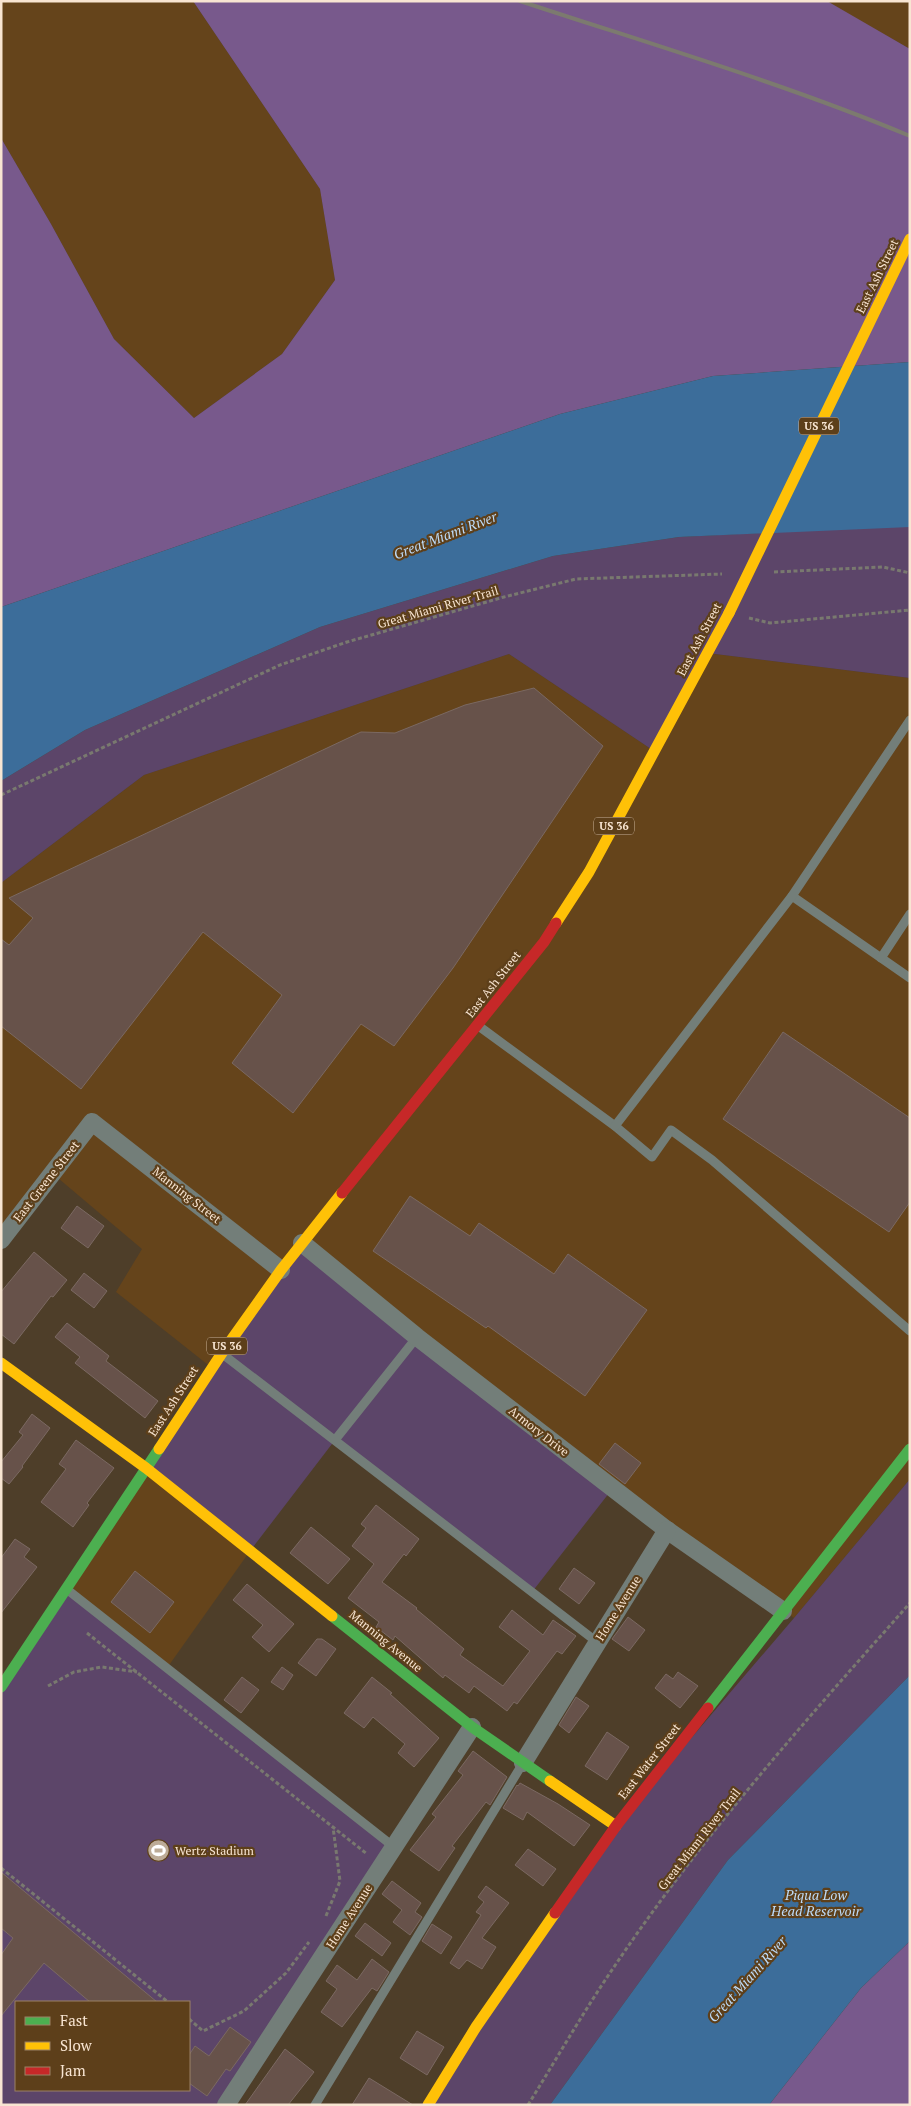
<svg xmlns="http://www.w3.org/2000/svg" width="911" height="2106" font-family="'PT Serif',serif">
<rect width="100%" height="100%" fill="#4e3e29"/>
<!-- built -->
<g fill="#65441b">
<path d="M1 1H193L320 189 335 280 282 354 194 418 114 339 51 224 1 138Z"/>
<path d="M827 1H910V49L841 10Z"/>
<path d="M707 653 910 678V1479L794 1618 417 1337 212 1368 116 1292 142 1249 52 1173 1 1240V883L144 775 509 654 654 751Z"/>
<path d="M146 1468 250 1551 167 1668 67 1590Z"/>
</g>
<!-- green -->
<g fill="#5c4569" fill-rule="evenodd">
<path d="M880 527H910V678L707 653 654 751 509 654 144 775 1 883V781L85 730 320 627 553 556 679 537Z"/>
<path d="M302 1243 613 1488 532 1592 335 1440 250 1551 146 1468Z"/>
<path d="M910 1479V1675L728 1860 550 2105H428L616 1826 794 1618Z"/>
<path d="M67 1590 394 1847 226 2105H1V1687ZM16 2002H189V2090H16Z"/>
</g>
<!-- forest -->
<g fill="#78598c">
<path d="M193 1H827L910 49V362L713 376 560 414 1 607V138L51 224 114 339 194 418 282 354 335 280 320 189Z"/>
<path d="M910 1941V2105H769L861 1988Z"/>
</g>
<!-- water -->
<g fill="#3c6d9a">
<path d="M910 362V527L679 537 553 556 320 627 85 730 1 781V607L560 414 713 376Z"/>
<path d="M910 1675V1941L861 1988 769 2105H550L728 1860Z"/>
</g>
<!-- building -->
<g fill="#67524a" stroke="#7b6962">
<path d="M534 688 603 746 453 968 394 1046 361 1024 293 1113 232 1063 282 995 203 932 81 1089 1 1026V939L9 945 33 918 9 898 361 732 395 733 465 705Z"/>
<path d="M783 1032 910 1118V1202L889 1232 723 1119Z"/>
<path d="M410 1196 470 1236 479 1223 554 1274 568 1254 647 1310 585 1396 488 1326 486 1328 373 1251Z"/>
<path d="M77 1206 104 1226 88 1248 61 1228Z"/>
<path d="M34 1252 67 1280 53 1297 51 1296 14 1344 1 1334V1292Z"/>
<path d="M84 1273 107 1291 94 1308 71 1290Z"/>
<path d="M67 1323 109 1356 106 1361 158 1401 145 1418 75 1363 80 1357 55 1337Z"/>
<path d="M32 1414 50 1428 22 1466 23 1467 9 1484 1 1478V1462L23 1435 19 1432Z"/>
<path d="M76 1440 114 1468 87 1503 89 1505 73 1527 41 1502 66 1469 59 1464Z"/>
<path d="M615 1443 641 1463 625 1484 599 1464Z"/>
<path d="M376 1505 419 1539 406 1556 404 1554 382 1582 417 1608 416 1609 464 1649 460 1655 503 1686 530 1651 499 1627 512 1610 543 1635 553 1620 576 1636 562 1654 557 1651 517 1704 514 1702 507 1711 474 1686 469 1693 445 1675 443 1678 395 1636 393 1640 376 1627 379 1622 348 1598 374 1564 352 1546 366 1528 361 1524Z"/>
<path d="M311 1527 350 1559 328 1584 290 1553Z"/>
<path d="M15 1539 30 1549 24 1557 37 1567 1 1613V1558Z"/>
<path d="M574 1568 595 1583 579 1604 559 1589Z"/>
<path d="M135 1571 174 1602 150 1633 111 1602Z"/>
<path d="M247 1584 294 1624 269 1652 252 1637 263 1625 233 1600Z"/>
<path d="M628 1617 645 1630 629 1651 612 1639Z"/>
<path d="M317 1639H322L336 1649 316 1676 298 1663Z"/>
<path d="M282 1667 293 1675 283 1690 271 1682Z"/>
<path d="M678 1672 698 1686 680 1708 655 1688 666 1674 673 1679Z"/>
<path d="M242 1677 259 1690 241 1713 224 1700Z"/>
<path d="M372 1677 392 1693 390 1694 439 1738 414 1767 398 1753 405 1744 373 1717 364 1728 344 1713Z"/>
<path d="M576 1697 589 1706 569 1733 559 1725Z"/>
<path d="M607 1732 629 1747 607 1780 585 1766Z"/>
<path d="M473 1751 507 1777 490 1805 486 1802 452 1846 455 1848 439 1871 410 1850 436 1817 432 1814 463 1775 458 1771Z"/>
<path d="M520 1783 558 1804 590 1825 574 1846 527 1812 523 1820 503 1808 517 1785 518 1786Z"/>
<path d="M528 1849 556 1869 543 1886 515 1865Z"/>
<path d="M1 1872 157 2002H90L44 1963 1 2016V1955L13 1938 1 1928Z"/>
<path d="M392 1881 421 1903 415 1912 422 1917 410 1935 393 1922 402 1910 382 1894Z"/>
<path d="M486 1886 509 1903 482 1938 496 1947 482 1969 467 1960 459 1969 450 1963 481 1915 476 1912 484 1902 478 1897Z"/>
<path d="M365 1923 391 1943 382 1956 355 1936Z"/>
<path d="M432 1924 452 1937 441 1954 422 1941Z"/>
<path d="M372 1959 389 1972 377 1991 372 1988 342 2027 321 2012 337 1989 326 1981 337 1965 357 1980Z"/>
<path d="M230 2027 251 2042 230 2071 226 2069 207 2096 189 2083V2055L195 2046 209 2056Z"/>
<path d="M417 2031 444 2047 427 2075 400 2058Z"/>
<path d="M285 2049 314 2072 288 2105H245Z"/>
<path d="M369 2078 413 2105H352Z"/>
</g>
<g fill="none" stroke-linecap="round" stroke-linejoin="round">
<!-- path -->
<g stroke="#79796f" stroke-width="3" stroke-dasharray="4 2.5" stroke-linecap="butt">
<path d="M774 572 883 567 910 573"/>
<path d="M749 618 770 623 910 610"/>
<path d="M1 795 280 665 347 642 504 597 576 579 722 574"/>
<path d="M87 1633 367 1854"/>
<path d="M48 1686 74 1672 102 1667 137 1672"/>
<path d="M1 1868 168 2002"/>
<path d="M326 1916 340 1881 333 1827"/>
<path d="M189 2019 203 2031 244 2011 286 1973 309 1942"/>
<path d="M528 2105C557 2058 585 2009 616 1964 703 1835 807 1719 910 1603"/>
</g>
<!-- lane -->
<g stroke="#737e79" stroke-width="9">
<path d="M792 896 910 978"/>
<path d="M881 958 910 914"/>
<path d="M480 1027 615 1126 652 1157 671 1130 712 1160 910 1331"/>
<path d="M615 1126 792 896 910 720"/>
<path d="M225 1356 597 1642"/>
<path d="M335 1440 417 1337"/>
<path d="M69 1591 394 1847"/>
<path d="M315 2105 523 1763"/>
</g>
<!-- street -->
<g stroke="#737e79" stroke-width="18">
<path d="M1 1240 92 1122 281 1270"/>
<path d="M302 1243 417 1337 667 1530 783 1611"/>
<path d="M523 1763 667 1530"/>
<path d="M226 2105 472 1727"/>
</g>
<!-- fast -->
<g stroke="#4caf50" stroke-width="11">
<path d="M332 1616 472 1727 550 1781"/>
<path d="M1 1687 159 1449"/>
<path d="M708 1708 910 1449"/>
</g>
<!-- slow -->
<g stroke="#ffc107" stroke-width="11">
<path d="M556 923 589 872 729 613"/>
<path d="M1 1363 146 1468 332 1616"/>
<path d="M159 1449 222 1353 281 1270 342 1193"/>
<path d="M550 1781 616 1826"/>
<path d="M428 2105 476 2027 555 1913"/>
</g>
<!-- jam -->
<g stroke="#c62828" stroke-width="11">
<path d="M342 1193 544 942 556 923"/>
<path d="M555 1913 616 1826 708 1708"/>
</g>
<!-- rail -->
<path stroke="#7c7a6f" stroke-width="4" d="M520 1C650 44 783 83 910 136"/>
<!-- slow-bridge -->
<path stroke="#ffc107" stroke-width="11" d="M729 613 910 239"/>
</g>
<!-- icons -->
<defs>
<symbol id="stadium-disc" viewBox="-11 -11 22 22"><circle r="9.5" fill="#bcab97" stroke="#5d3f1a"/><path d="M0-5a6.5 5 0 1 0 0 10a6.5 5 0 1 0 0-10ZM-3.5-1.8h7v3.6h-7Z" fill="#fff"/></symbol>
</defs>
<g fill-rule="evenodd">
<use href="#stadium-disc" x="146" y="1838" width="25" height="25"/>
</g>
<g text-anchor="middle" dominant-baseline="central" stroke-width="4.5" stroke-linejoin="round" paint-order="stroke">
<!-- shield labels -->
<g fill="#5d3f1a" stroke="#cab39b" stroke-width="1">
<rect x="799" y="417.5" width="40" height="17" rx="4"/>
<rect x="594" y="817.5" width="40" height="17" rx="4"/>
<rect x="207" y="1337.5" width="40" height="17" rx="4"/>
</g>
<g font-size="11" font-weight="bold" fill="#f8e5d2">
<text x="819" y="426">US 36</text>
<text x="614" y="826">US 36</text>
<text x="227" y="1346">US 36</text>
</g>
<!-- street labels -->
<g font-size="12" fill="#f8e5d2" stroke="#5d3f1a">
<text transform="translate(877 276) rotate(-64)">East Ash Street</text>
<text transform="translate(438 607) rotate(-16)">Great Miami River Trail</text>
<text transform="translate(699 639) rotate(-62)">East Ash Street</text>
<text transform="translate(493 984) rotate(-52)">East Ash Street</text>
<text transform="translate(46 1181) rotate(-52)">East Greene Street</text>
<text transform="translate(187 1195) rotate(38)">Manning Street</text>
<text transform="translate(173 1401) rotate(-57)">East Ash Street</text>
<text transform="translate(539 1431) rotate(38)">Armory Drive</text>
<text transform="translate(618 1608) rotate(-58)">Home Avenue</text>
<text transform="translate(386 1641) rotate(39)">Manning Avenue</text>
<text transform="translate(649 1761) rotate(-52)">East Water Street</text>
<text transform="translate(699 1839) rotate(-52)">Great Miami River Trail</text>
<text transform="translate(349 1916) rotate(-57)">Home Avenue</text>
</g>
<!-- poi labels -->
<g font-size="12" fill="#f8e5d2" stroke="#5d3f1a" text-anchor="start">
<text x="175" y="1850">Wertz Stadium</text>
</g>
<!-- water labels -->
<g font-size="14" font-style="italic" fill="#bddbf8" stroke="#5d3f1a">
<text transform="translate(445 535) rotate(-21)">Great Miami River</text>
<text x="816" y="1894">Piqua Low<tspan x="816" dy="16">Head Reservoir</tspan></text>
<text transform="translate(747 1979) rotate(-48)">Great Miami River</text>
</g>
</g>
<!-- border -->
<rect width="911" height="2106" fill="none" stroke="#f8e5d2" stroke-width="5"/>
<!-- legend -->
<rect x="15" y="2001" width="175" height="90" fill="#5d3f1a" stroke="#9b8164"/>
<rect x="25" y="2017" width="25" height="8" fill="#4caf50" stroke="#9b8164"/>
<text x="60" y="2026" font-size="15" fill="#f8e5d2">Fast</text>
<rect x="25" y="2042" width="25" height="8" fill="#ffc107" stroke="#9b8164"/>
<text x="60" y="2051" font-size="15" fill="#f8e5d2">Slow</text>
<rect x="25" y="2067" width="25" height="8" fill="#c62828" stroke="#9b8164"/>
<text x="60" y="2076" font-size="15" fill="#f8e5d2">Jam</text>
</svg>
